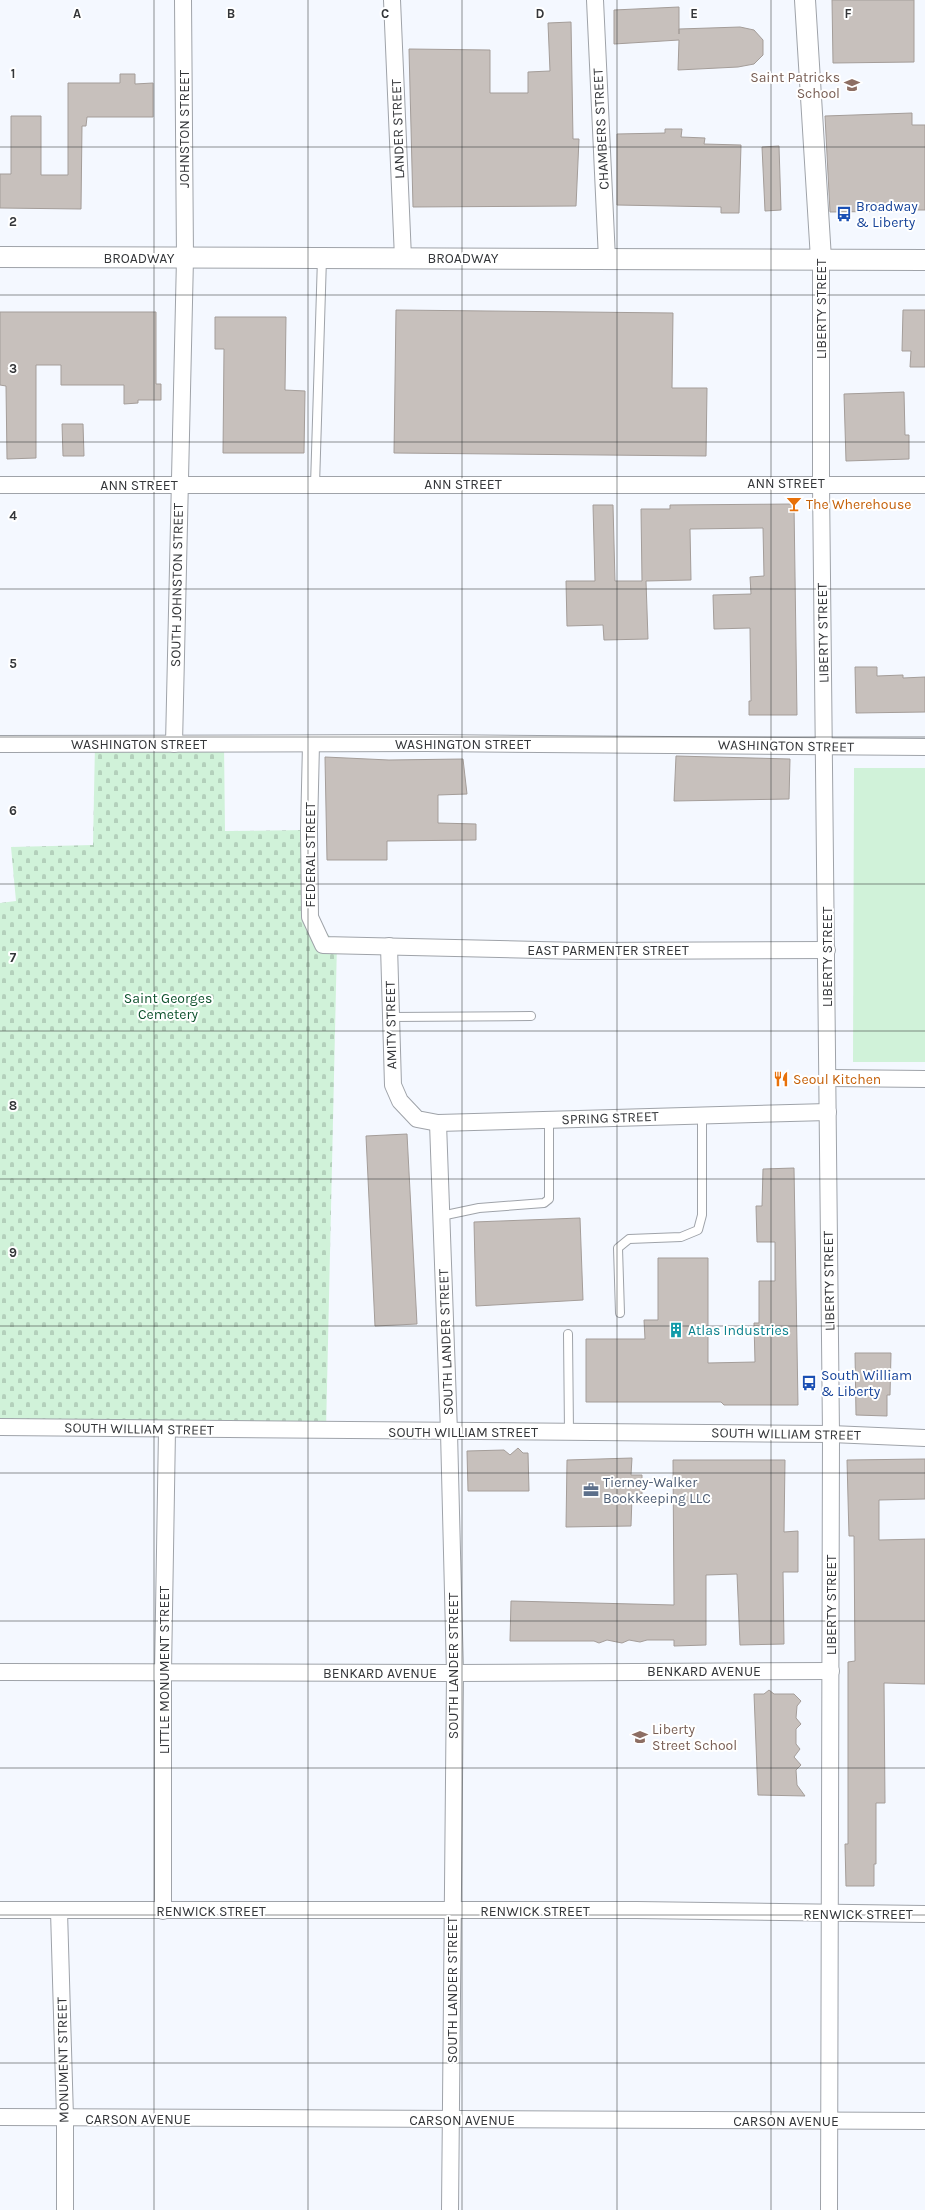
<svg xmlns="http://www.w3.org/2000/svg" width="925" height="2210" font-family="Karla,sans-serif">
<defs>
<pattern id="cemetery-stones" width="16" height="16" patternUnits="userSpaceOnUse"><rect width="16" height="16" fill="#d0f2d9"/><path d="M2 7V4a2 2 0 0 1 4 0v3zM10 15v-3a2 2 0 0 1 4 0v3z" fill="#b3d0bb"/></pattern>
</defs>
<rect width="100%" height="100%" fill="#f4f8ff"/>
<!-- cemetery -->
<path fill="url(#cemetery-stones)" d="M95 744H224L225 831 309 830 310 917 337 943 326 1431 0 1429V903L16 901 11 847 93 845Z"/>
<!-- park -->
<path fill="#d0f2d9" d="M854 768H925V1062H853Z"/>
<!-- building -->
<g fill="#c7c0bc" stroke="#a49d99">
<path d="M832 0H914V62L833 63Z"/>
<path d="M679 7V34V29L740 27 754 30 763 40V55L754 64 738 67 678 70 679 40 614 44V10Z"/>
<path d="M571 22 573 139H579L576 206 413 207 409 49 490 50V93H528V72L550 71 548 23Z"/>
<path d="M120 74H135V84L153 83V117H87L86 126H82L81 209 0 208V174H11V116H41V175H68V83H120Z"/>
<path d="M912 113V125H925V210H914V211L830 212 825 116Z"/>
<path d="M665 129H682L681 137 705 138 704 144 741 145 739 213H721V207L617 205V134L665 133Z"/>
<path d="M779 146 781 210 765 211 762 147Z"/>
<path d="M396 310 673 313 672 388H707L706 456 394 453Z"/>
<path d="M903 310H925V367H910L911 351H902Z"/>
<path d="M0 312H156V384H161V400H138V403L124 404V385H61V365H36V458L7 459 6 386 0 385Z"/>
<path d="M215 317H286L285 390 305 391 304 453H223L224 349H215Z"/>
<path d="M904 392 905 435H909V459L846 461 844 394Z"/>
<path d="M62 424H83L84 456H63Z"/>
<path d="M794 504 797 715H749V701H751L750 628 714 629 713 595 751 594 750 577 764 576 763 528 690 529 691 580 646 581 648 639 604 640 603 625 567 626 566 581H595L593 505H613L615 581H642L641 509H670V505Z"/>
<path d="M855 667H877V676L903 675V678L925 677V712L856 713Z"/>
<path d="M676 756 790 759 789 799 674 801Z"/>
<path d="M325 757 389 760 463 759 467 794 438 795V823L476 824V840L387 841V860H327Z"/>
<path d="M407 1134 417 1324 375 1326 366 1136Z"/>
<path d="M794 1168 798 1405H724L721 1402H586V1339H645L644 1320H658V1258H708V1363L755 1362 754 1323H759V1281H775V1242H757L756 1206H762L763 1169Z"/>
<path d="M580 1218 583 1300 476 1306 474 1222Z"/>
<path d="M855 1353H891L890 1395H887V1416L856 1415Z"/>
<path d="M518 1448 523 1453H528L529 1491H468L467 1451 504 1450 510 1455Z"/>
<path d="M632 1458 631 1475H642V1498L632 1497 631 1526 566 1527 567 1460Z"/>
<path d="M925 1459V1499L879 1500V1540L925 1539V1684L884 1683 885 1803H876V1864H874V1886H846L845 1844H848V1662L855 1661 854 1536H849L847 1460Z"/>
<path d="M673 1460H785L784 1532 798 1531V1572H783L784 1644 740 1645 737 1574 706 1575V1645L674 1646V1640H647L640 1642 629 1640 622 1643 607 1640 599 1643 594 1641H510L511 1601 674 1605Z"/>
<path d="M769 1690 774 1694H794L801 1701 797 1706 796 1718 801 1724 796 1729V1744L800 1749 794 1757 801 1765 796 1770 797 1785 805 1796 758 1795 754 1694H764Z"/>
</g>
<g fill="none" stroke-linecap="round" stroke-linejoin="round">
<defs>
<g id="service">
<path d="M315 485 322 258"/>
<path d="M391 1017 531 1016"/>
<path d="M441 1216 479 1208 544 1203 549 1199V1120"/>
<path d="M620 1313 618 1248 629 1239 681 1237 698 1230 702 1215V1115"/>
<path d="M568 1334 569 1432"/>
</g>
<g id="minor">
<path d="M392 0 403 258"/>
<path d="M595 0 607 259"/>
<path d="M821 259V483L831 1434 829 2210"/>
<path d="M0 485H925"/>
<path d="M0 744 426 743 925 747"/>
<path d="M174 744 185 258 183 0"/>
<path d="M311 744 309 830 310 917 323 945 581 951 827 950"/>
<path d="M389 946 393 1085 400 1101 417 1119 438 1123 828 1112"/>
<path d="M828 1078 925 1079"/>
<path d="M438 1123 449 1432 455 1673 450 2210"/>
<path d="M0 1427 831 1434 925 1438"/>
<path d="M0 1672 455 1673 831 1671"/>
<path d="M0 1910H637L925 1914"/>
<path d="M59 1911 65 2118V2210"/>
<path d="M163 1911V1672L167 1430"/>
<path d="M0 2117 925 2121"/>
</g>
<g id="tertiary">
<path d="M805 0 821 259"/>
<path d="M0 257 925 260"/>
</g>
</defs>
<!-- service casing -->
<use href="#service" stroke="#9fa3a9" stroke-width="10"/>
<!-- minor casing -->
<use href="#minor" stroke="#9fa3a9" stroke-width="18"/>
<!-- tertiary casing -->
<use href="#tertiary" stroke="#9fa3a9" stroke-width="22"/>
<!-- service -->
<use href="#service" stroke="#fff" stroke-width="8"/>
<!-- minor -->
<use href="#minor" stroke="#fff" stroke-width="16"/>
<!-- tertiary -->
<use href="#tertiary" stroke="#fff" stroke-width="20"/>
</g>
<!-- grid -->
<path fill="none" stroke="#343639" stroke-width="1" stroke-opacity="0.55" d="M154 0V2210M308 0V2210M462 0V2210M617 0V2210M771 0V2210M0 147H925M0 295H925M0 442H925M0 589H925M0 737H925M0 884H925M0 1031H925M0 1179H925M0 1326H925M0 1473H925M0 1621H925M0 1768H925M0 1915H925M0 2063H925"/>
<!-- icons -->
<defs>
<symbol id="school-bare" viewBox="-9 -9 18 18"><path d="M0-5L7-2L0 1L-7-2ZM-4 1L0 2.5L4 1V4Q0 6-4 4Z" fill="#8d6e63" stroke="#fff" stroke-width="2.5" paint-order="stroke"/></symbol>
<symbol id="bus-bare" viewBox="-9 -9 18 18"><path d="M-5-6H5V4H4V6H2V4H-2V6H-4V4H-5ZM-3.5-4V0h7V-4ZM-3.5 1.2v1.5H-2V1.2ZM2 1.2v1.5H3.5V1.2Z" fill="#1a4fb4" stroke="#fff" stroke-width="2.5" paint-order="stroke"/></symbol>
<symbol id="bar-bare" viewBox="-9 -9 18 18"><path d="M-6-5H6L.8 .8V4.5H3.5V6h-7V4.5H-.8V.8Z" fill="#e8710a" stroke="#fff" stroke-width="2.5" paint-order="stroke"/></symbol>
<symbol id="restaurant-bare" viewBox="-9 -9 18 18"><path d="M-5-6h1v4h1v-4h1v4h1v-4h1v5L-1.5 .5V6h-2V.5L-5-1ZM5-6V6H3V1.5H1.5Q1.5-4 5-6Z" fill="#e8710a" stroke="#fff" stroke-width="2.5" paint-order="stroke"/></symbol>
<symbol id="building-bare" viewBox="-9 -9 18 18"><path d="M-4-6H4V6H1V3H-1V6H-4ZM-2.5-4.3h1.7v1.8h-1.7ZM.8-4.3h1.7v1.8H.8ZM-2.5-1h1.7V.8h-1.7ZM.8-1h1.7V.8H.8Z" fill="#0f9aa8" stroke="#fff" stroke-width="2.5" paint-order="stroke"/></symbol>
<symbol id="office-bare" viewBox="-9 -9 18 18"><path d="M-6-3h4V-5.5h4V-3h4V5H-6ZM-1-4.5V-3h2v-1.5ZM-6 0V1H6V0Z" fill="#5c6f8a" stroke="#fff" stroke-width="2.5" paint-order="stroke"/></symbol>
</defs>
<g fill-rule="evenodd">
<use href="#school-bare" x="841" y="74" width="22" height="22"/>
<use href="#bus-bare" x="833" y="203" width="22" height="22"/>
<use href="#bar-bare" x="783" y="493" width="22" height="22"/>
<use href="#restaurant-bare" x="770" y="1068" width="22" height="22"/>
<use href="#building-bare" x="665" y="1319" width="22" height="22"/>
<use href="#bus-bare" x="798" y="1372" width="22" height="22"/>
<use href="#office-bare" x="580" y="1479" width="22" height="22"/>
<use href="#school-bare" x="629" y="1726" width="22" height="22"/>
</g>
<g text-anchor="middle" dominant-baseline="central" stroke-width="4" stroke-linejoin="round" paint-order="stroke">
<!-- education labels -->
<g font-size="14" fill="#785e54" stroke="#fff" text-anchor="end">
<text x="840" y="77">Saint Patricks<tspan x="840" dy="16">School</tspan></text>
<text x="652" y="1729" text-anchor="start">Liberty<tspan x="652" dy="16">Street School</tspan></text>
</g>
<!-- street labels -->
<g font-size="14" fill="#343639" stroke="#fff">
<text transform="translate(184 129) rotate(-90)">JOHNSTON STREET</text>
<text transform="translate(398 129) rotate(-92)">LANDER STREET</text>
<text transform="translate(601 129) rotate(-93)">CHAMBERS STREET</text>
<text x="139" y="258">BROADWAY</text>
<text x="463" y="258">BROADWAY</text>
<text transform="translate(821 309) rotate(-90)">LIBERTY STREET</text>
<text x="786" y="483">ANN STREET</text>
<text x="463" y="484">ANN STREET</text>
<text x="139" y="485">ANN STREET</text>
<text transform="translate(177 585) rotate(-89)">SOUTH JOHNSTON STREET</text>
<text transform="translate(823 633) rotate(-91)">LIBERTY STREET</text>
<text x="139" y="744">WASHINGTON STREET</text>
<text x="463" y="744">WASHINGTON STREET</text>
<text transform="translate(786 746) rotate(1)">WASHINGTON STREET</text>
<text transform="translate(310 855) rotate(-90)">FEDERAL STREET</text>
<text x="608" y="950">EAST PARMENTER STREET</text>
<text transform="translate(827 957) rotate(-90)">LIBERTY STREET</text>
<text transform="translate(391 1025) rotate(-91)">AMITY STREET</text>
<text transform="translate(610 1118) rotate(-2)">SPRING STREET</text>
<text transform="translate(829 1281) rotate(-91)">LIBERTY STREET</text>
<text transform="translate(446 1342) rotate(-92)">SOUTH LANDER STREET</text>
<text transform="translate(139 1429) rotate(1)">SOUTH WILLIAM STREET</text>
<text x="463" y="1432">SOUTH WILLIAM STREET</text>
<text transform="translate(786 1434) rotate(1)">SOUTH WILLIAM STREET</text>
<text transform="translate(831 1605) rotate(-90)">LIBERTY STREET</text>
<text transform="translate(453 1666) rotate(-90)">SOUTH LANDER STREET</text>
<text transform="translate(164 1670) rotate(-90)">LITTLE MONUMENT STREET</text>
<text x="704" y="1671">BENKARD AVENUE</text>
<text x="380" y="1673">BENKARD AVENUE</text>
<text x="211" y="1911">RENWICK STREET</text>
<text x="535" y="1911">RENWICK STREET</text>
<text x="858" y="1914">RENWICK STREET</text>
<text transform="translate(452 1990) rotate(-90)">SOUTH LANDER STREET</text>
<text transform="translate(63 2060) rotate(-91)">MONUMENT STREET</text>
<text x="138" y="2119">CARSON AVENUE</text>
<text x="462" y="2120">CARSON AVENUE</text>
<text x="786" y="2121">CARSON AVENUE</text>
</g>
<!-- transit labels -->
<g font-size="14" fill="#164399" stroke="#fff" text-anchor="start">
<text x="856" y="206">Broadway<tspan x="856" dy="16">&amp; Liberty</tspan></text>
<text x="821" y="1375">South William<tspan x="821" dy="16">&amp; Liberty</tspan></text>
</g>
<!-- food labels -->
<g font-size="14" fill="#c56008" stroke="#fff" text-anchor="start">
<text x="806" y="504">The Wherehouse</text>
<text x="793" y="1079">Seoul Kitchen</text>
</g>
<!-- park labels -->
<g font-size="14" fill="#0e522d" stroke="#fff">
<text x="168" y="998">Saint Georges<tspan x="168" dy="16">Cemetery</tspan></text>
</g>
<!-- culture labels -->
<g font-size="14" fill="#0d838f" stroke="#fff" text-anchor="start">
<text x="688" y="1330">Atlas Industries</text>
</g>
<!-- service labels -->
<g font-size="14" fill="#4e5e75" stroke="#fff" text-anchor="start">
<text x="603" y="1482">Tierney-Walker<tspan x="603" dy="16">Bookkeeping LLC</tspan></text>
</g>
</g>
<g font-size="13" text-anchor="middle" font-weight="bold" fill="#343639" stroke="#fff" stroke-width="4" stroke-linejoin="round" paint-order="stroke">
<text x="77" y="18">A</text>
<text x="231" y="18">B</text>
<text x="385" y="18">C</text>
<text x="540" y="18">D</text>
<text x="694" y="18">E</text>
<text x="848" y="18">F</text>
<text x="13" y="78">1</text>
<text x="13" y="226">2</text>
<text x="13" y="373">3</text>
<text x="13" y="520">4</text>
<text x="13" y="668">5</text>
<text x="13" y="815">6</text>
<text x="13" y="962">7</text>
<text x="13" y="1110">8</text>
<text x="13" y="1257">9</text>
</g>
</svg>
